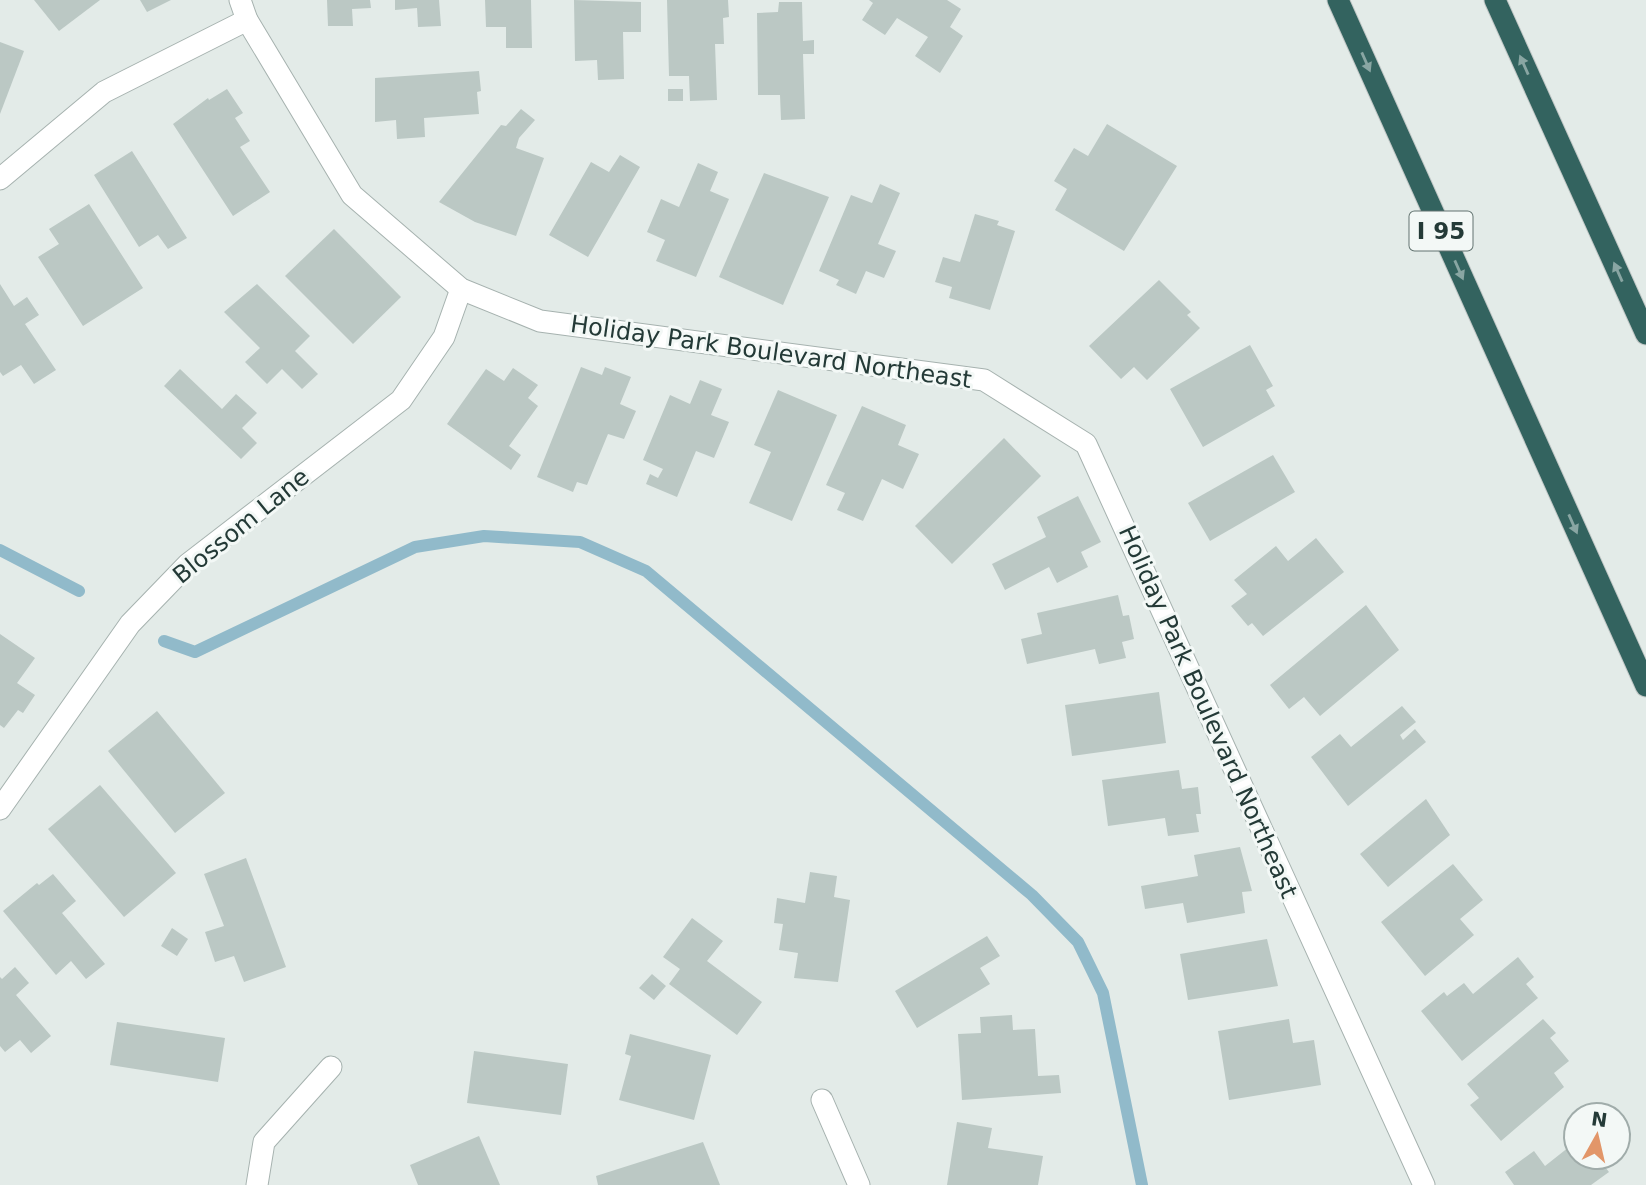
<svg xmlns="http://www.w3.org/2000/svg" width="1646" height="1185" font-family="'DejaVu Sans',sans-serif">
<rect width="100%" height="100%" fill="#e3ebe8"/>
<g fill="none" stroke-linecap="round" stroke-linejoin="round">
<!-- stream -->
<g stroke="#91baca" stroke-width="12">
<path d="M0 550 79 591"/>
<path d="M164 641 195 652 415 547 484 536 580 542 646 571 1032 895 1078 942 1103 993 1142 1185"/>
</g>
</g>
<!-- building -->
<g fill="#bbc8c4">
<path d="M34 0H100L59 31Z"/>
<path d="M140 0H171L147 12Z"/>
<path d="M327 0H370L371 8 352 9 353 26H328Z"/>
<path d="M395 0H439L441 26 418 27 417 8 395 10Z"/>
<path d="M485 0H531L532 48H506V27H486Z"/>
<path d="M574 0 641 2V32H623L624 79 598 80 597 60 575 61Z"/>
<path d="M667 0H728L729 17 723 18 724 44H715L717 100 690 101 689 76H669Z"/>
<path d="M869 0H947L961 9 950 27 963 36 940 73 915 56 928 37 897 18 885 35 862 20 873 3Z"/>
<path d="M779 2H802L803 41 814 40V54H803L805 119 781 120 780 95H758L757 13 778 12Z"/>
<path d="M0 42 24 51 0 114Z"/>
<path d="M479 71 481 91 477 92 479 114 424 118 425 137 397 139 396 120 375 122V78Z"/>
<path d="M227 89 243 113 235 118 250 141 240 147 270 192 233 216 173 124 208 98 209 100Z"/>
<rect x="668" y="89" width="15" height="12"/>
<path d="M521 109 535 120 519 138 516 148 544 158 516 236 475 222 439 202 501 125 506 126Z"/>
<path d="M1107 124 1177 166 1124 251 1055 210 1067 189 1054 181 1074 148 1088 156Z"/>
<path d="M132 151 187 238 168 249 158 235 139 247 94 175Z"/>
<path d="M620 155 640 167 588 257 549 235 591 162 609 172Z"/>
<path d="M698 163 718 172 710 191 729 199 696 277 656 261 665 240 647 232 661 199 679 207Z"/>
<path d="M764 173 829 197 783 305 719 277Z"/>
<path d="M880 184 900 193 878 244 896 251 884 278 866 271 856 294 836 285 839 280 819 271 851 195 872 203Z"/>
<path d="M89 204 143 288 83 326 38 257 59 244 49 229Z"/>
<path d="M975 214 999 221 997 225 1015 231 990 310 949 298 952 287 935 282 943 257 960 262Z"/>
<path d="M334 229 401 297 353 344 285 276Z"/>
<path d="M1159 280 1191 312 1187 315 1200 328 1147 380 1134 367 1121 379 1089 346Z"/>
<path d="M0 284 14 306 27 297 39 315 25 324 56 370 34 384 21 365 3 376 0 372Z"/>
<path d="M257 284 310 336 295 351 318 374 302 389 282 369 267 384 245 362 260 348 224 312Z"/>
<path d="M1250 345 1273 386 1266 390 1275 406 1203 447 1170 389Z"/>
<path d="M581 367 602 375 605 367 631 377 620 404 636 411 624 439 608 434 587 485 577 482 573 492 537 477Z"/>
<path d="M513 368 538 385 528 398 538 406 509 446 521 455 511 470 447 424 486 369 504 381Z"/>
<path d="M180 369 222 409 236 394 257 413 242 428 257 443 241 459 164 386Z"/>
<path d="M700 380 722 389 711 415 729 422 714 458 696 451 677 497 646 484 650 474 658 478 663 469 643 460 670 395 690 404Z"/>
<path d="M778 390 837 415 792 521 749 503 771 452 754 445Z"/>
<path d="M862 406 906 425 898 445 919 454 903 489 882 479 863 521 837 510 845 493 826 485Z"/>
<path d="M1004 438 1041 476 952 564 915 526Z"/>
<path d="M1273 455 1295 492 1210 541 1188 503Z"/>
<path d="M1078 496 1101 542 1081 552 1088 567 1057 583 1049 567 1005 590 992 564 1046 537 1037 517Z"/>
<path d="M1316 538 1344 572 1263 636 1252 623 1248 626 1231 606 1247 594 1234 580 1276 546 1288 561Z"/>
<path d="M1118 595 1123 616 1129 615 1134 639 1122 642 1126 658 1099 664 1095 649 1027 664 1021 639 1042 634 1037 613Z"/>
<path d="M1366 605 1399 650 1320 716 1304 697 1289 709 1270 685Z"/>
<path d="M0 634 35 658 17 683 35 695 23 713 18 710 4 728 0 725Z"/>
<path d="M1159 692 1166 743 1072 756 1065 705Z"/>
<path d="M1402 706 1416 722 1400 735 1403 740 1415 729 1426 742 1348 806 1311 757 1340 734 1351 747Z"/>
<path d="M157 711 225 793 175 833 108 751Z"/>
<path d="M1179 770 1182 789 1198 787 1201 814H1196L1199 832 1168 836 1165 818 1108 826 1102 780Z"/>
<path d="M100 785 176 873 124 917 48 829Z"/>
<path d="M1426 799 1450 835 1388 887 1360 854Z"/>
<path d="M1240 847 1252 891 1242 892 1245 913 1187 923 1183 903 1145 909 1141 886 1198 876 1194 855Z"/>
<path d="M246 858 286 967 244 982 234 956 215 962 205 932 224 926 204 874Z"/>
<path d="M1453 864 1483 900 1460 919 1474 935 1425 976 1381 922Z"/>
<path d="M810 872 837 876 834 897 850 900 838 982 794 978 798 953 779 950 783 924 774 923 777 898 805 903Z"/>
<path d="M53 874 76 901 62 913 105 964 86 979 71 961 56 975 3 911 37 883 39 885Z"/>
<path d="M692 918 723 941 707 961 762 1002 737 1035 669 984 680 969 663 957Z"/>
<path d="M172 928 188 939 177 956 161 946Z"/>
<path d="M987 936 1000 956 980 968 990 984 917 1028 895 991Z"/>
<path d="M1267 939 1278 986 1188 1000 1180 954Z"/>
<path d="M1518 957 1534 977 1526 984 1538 998 1462 1061 1421 1011 1444 992 1447 996 1464 983 1473 994Z"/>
<path d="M15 967 29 983 16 995 51 1036 31 1053 20 1040 5 1052 0 1046V977L2 979Z"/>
<path d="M652 974 666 986 654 1000 639 988Z"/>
<path d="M1012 1015 1013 1030 1035 1029 1038 1076 1059 1075 1061 1093 962 1100 958 1034 981 1033 980 1017Z"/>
<path d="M1289 1019 1293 1043 1314 1040 1321 1085 1229 1100 1218 1031Z"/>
<path d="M1543 1019 1556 1033 1550 1038 1569 1061 1554 1073 1564 1087 1501 1141 1470 1105 1479 1098 1467 1084Z"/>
<path d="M117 1022 225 1038 218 1082 110 1065Z"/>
<path d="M630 1034 711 1055 694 1120 619 1100 631 1056 625 1054Z"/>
<path d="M474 1051 568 1064 561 1115 467 1103Z"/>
<path d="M957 1122 992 1128 988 1148 1043 1156 1038 1185H947Z"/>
<path d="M1576 1134V1157H1597L1609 1172 1591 1185H1514L1505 1172 1534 1151 1545 1166 1569 1147 1566 1142Z"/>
<path d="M479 1136 500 1185H418L410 1165Z"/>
<path d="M703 1142 720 1185H598L596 1176Z"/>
</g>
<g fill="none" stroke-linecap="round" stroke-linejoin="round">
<defs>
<g id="minor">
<path d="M240 0 247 20 352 195 461 289 540 321 984 380 1086 444 1424 1185"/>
<path d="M0 179 104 92 247 20"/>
<path d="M0 809 130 624 188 564 401 400 444 337 461 289"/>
<path d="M822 1100 859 1185"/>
<path d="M257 1185 264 1142 331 1067"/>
</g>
<g id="motorway">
<path d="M1338 0 1646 686"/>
<path d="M1495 0 1646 334"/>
</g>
</defs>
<!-- minor casing -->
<use href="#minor" stroke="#a6b2af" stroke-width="23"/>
<!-- motorway casing -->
<use href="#motorway" stroke="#c2c8c7" stroke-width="23"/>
<!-- minor -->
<use href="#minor" stroke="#fff" stroke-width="21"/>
<!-- motorway -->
<use href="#motorway" stroke="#33635f" stroke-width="21"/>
</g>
<!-- one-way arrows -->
<defs><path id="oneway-solid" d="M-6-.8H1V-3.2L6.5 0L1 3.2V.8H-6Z" transform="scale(1.75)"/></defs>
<g fill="#89a6a3">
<use href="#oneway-solid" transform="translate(1366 62) rotate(66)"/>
<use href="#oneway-solid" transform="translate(1524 65) rotate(-114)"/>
<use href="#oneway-solid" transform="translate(1459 270) rotate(66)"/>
<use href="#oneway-solid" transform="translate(1618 272) rotate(-114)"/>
<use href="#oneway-solid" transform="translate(1573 524) rotate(66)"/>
</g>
<g text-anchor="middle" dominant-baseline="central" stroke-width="6" stroke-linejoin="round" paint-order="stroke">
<!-- shield labels -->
<rect fill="#f3f8f6" stroke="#627370" stroke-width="2" x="1409.5" y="211.5" width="63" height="39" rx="5"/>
<g font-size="23" font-weight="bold" fill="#243a37">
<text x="1441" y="231">I 95</text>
</g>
<!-- street labels -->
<g font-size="24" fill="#243a37" stroke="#f3f8f6">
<text transform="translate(771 352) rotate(8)">Holiday Park Boulevard Northeast</text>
<text transform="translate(241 526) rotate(-39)">Blossom Lane</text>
<text transform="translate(1208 712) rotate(66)">Holiday Park Boulevard Northeast</text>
</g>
</g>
<!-- north arrow -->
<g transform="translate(1597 1136) rotate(8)"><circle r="33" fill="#f3f8f6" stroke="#a0acaa" stroke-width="2"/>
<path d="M0-5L12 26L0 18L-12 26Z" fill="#e29669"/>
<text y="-10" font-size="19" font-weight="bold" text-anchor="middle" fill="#243a37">N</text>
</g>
</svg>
